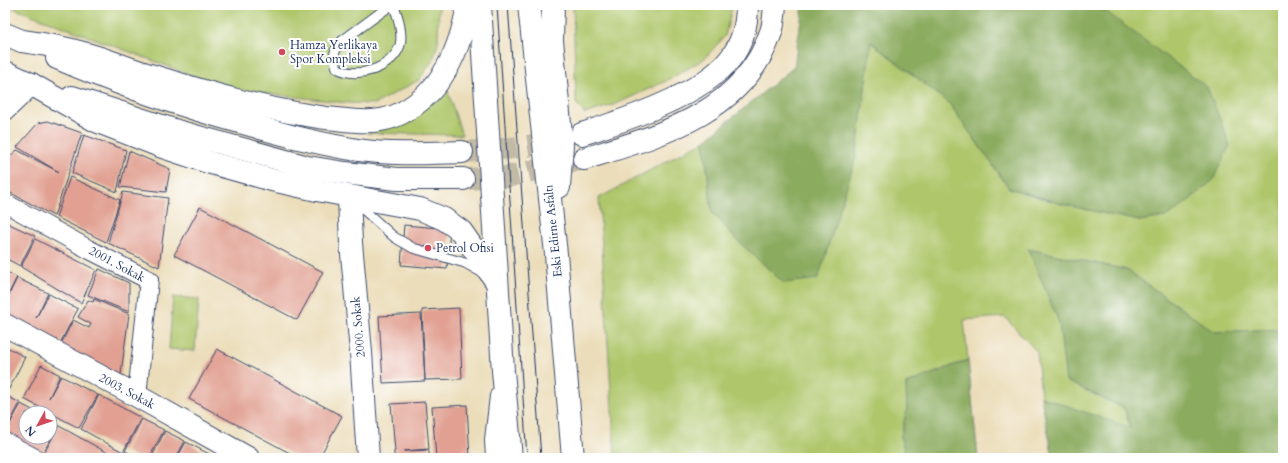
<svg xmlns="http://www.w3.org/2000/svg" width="1288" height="463" font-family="Cardo,serif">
<rect width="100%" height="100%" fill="#fff"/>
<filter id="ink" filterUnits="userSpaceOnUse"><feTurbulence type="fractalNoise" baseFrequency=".025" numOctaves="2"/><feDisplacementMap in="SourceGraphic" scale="8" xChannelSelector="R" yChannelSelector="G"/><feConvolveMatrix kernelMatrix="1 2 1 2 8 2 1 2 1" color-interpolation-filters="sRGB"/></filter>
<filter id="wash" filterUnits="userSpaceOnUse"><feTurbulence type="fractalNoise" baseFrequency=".012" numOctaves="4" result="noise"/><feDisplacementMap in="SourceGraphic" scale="16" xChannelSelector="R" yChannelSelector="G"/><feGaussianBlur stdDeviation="0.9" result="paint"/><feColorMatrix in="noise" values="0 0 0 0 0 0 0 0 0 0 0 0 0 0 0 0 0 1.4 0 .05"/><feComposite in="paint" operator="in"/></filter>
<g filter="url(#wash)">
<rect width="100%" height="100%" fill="#ebddb9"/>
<!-- green -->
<g fill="#afc66b" stroke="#657a64">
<path d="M5 5H439L438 43 433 60 419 80 375 104 348 103 243 91 207 81Z"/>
<path d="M573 5H731L732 8 725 36 704 59 666 81 616 104 585 114 576 103Z"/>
<path d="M1081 5H1283V329L1214 332 1127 270 1028 249 1059 322 1066 381 1124 408 1131 429 1041 397 1037 352 1005 317 964 320 968 360 906 384 907 409 901 436 906 458H615L599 198 704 141 712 212 737 240 784 283 856 157 871 42 949 103 1009 188 1062 204 1139 221 1165 217 1182 206 1213 180 1101 8Z"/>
<path d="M447 89 462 135 367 133C396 126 425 109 447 89Z"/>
<path d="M173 297 199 299 195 351 169 349Z"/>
</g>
<!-- forest -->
<g fill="#8bab5f" stroke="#536d5e">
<path d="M803 5H1081L1101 8 1207 87 1230 145 1213 180 1182 206 1165 217 1139 221 1062 204 1009 188 949 103 871 42 856 157 818 279 784 283 737 240 712 212 704 141 794 67Z"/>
<path d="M1028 249 1127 270 1214 332 1283 329V458H1053L1041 397 1131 428 1124 408 1066 381 1059 322Z"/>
<path d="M968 360 978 458H906L901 436 907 409 906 384Z"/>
</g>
<g id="blocks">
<!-- building -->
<g fill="#e1a092">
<path d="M48 121 82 133 54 216 5 190V161L17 150 59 172 17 147 38 123Z"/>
<path d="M84 135 126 150 117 192 72 173Z"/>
<path d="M129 151 170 169 166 192 120 187Z"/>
<path d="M70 177 120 200 106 242 56 217Z"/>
<path d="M123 192 168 198 159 267 108 243Z"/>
<path d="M200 207 323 272 297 320 174 255Z"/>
<path d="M5 222 35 236 20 266 5 258Z"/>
<path d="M404 225 450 229 447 269 401 265Z"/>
<path d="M35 239 96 270 81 303 21 267Z"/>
<path d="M99 269 129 283V312L88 295Z"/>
<path d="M5 271 17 277 5 301Z"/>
<path d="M17 278 48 293 36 318 49 294 78 309 59 345 5 315V303Z"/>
<path d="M94 299 129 314 120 381 60 346 73 320 89 328 91 324 78 317 88 300 93 302Z"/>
<path d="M459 308 462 379 425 380 422 310Z"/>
<path d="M421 314 425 381 383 383 379 316Z"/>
<path d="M5 346 25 357 9 389 5 387Z"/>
<path d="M217 349 342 416 319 458H299L189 399Z"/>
<path d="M41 365 60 375 49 398 61 376 98 395 79 428 24 399Z"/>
<path d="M5 395 20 403 9 425 21 404 38 413H26V437H50V420L59 425 41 456 5 436Z"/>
<path d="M99 395 141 418 123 452 81 429Z"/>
<path d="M425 402 429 449 404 451 429 450V458H394V451H395L391 404Z"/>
<path d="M467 405 470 458H436L432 407Z"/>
<path d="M142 419 164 430 149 458H139L125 451Z"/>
<path d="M59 426 117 458H45L42 457Z"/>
<path d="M165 431 185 441 176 458H151Z"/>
<path d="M186 442 217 458H177Z"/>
</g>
</g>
</g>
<g filter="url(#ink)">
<use href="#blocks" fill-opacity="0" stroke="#3a496c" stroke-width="1"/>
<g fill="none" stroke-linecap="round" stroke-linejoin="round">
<!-- trunk-tunnel -->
<g stroke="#c1baa7" stroke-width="22" stroke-dasharray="22 11" stroke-linecap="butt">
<path d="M462 152C496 150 530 147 563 139"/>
<path d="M463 179 506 177 584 159"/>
</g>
<defs>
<g id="service">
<path d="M391 5 342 41C333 51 333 55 337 68 357 80 393 68 400 45 403 35 398 14 393 5"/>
<path d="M355 202 394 237 413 248 465 263 483 273"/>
</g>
<g id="minor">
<path d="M5 203 90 250 149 280 137 396"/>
<path d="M5 442 35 458"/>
<path d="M495 458 494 440 499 396"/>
</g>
<g id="tertiary">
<path d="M349 197 351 243 361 352 368 458"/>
<path d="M5 325 137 396 248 458"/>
</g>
<path id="secondary" d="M5 109 31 84"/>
<g id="primary">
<path d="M5 34 22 41"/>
<path d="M5 72 31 84"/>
</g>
<g id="trunk">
<path d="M480 5 503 371 511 458"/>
<path d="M529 5 556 254 573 458"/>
<path d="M553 5 552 40 562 145 559 187"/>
<path d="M22 41C44 44 66 48 87 54 109 60 129 69 150 75 208 93 266 110 326 118 349 120 373 125 395 116 441 96 460 51 468 5"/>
<path d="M57 58C117 84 180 106 243 123 281 134 319 144 358 150 392 155 427 153 462 152"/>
<path d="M31 84 96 121 160 146 211 163 272 180 317 190 420 209 444 219 461 231 496 281"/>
<path d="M72 97 177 131 308 167 345 173 397 179H463"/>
<path d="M582 134C625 120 702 95 730 59 742 44 747 24 747 5"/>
<path d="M584 159C657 136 744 114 771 32 774 24 774 14 775 5"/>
</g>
</defs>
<!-- service casing -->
<use href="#service" stroke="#3a496c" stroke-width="11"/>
<!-- minor casing -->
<use href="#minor" stroke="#3a496c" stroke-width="20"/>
<!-- tertiary casing -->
<use href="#tertiary" stroke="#3a496c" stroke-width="24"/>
<!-- secondary casing -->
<use href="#secondary" stroke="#3a496c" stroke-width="24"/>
<!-- primary casing -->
<use href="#primary" stroke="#3a496c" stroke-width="24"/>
<!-- trunk casing -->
<use href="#trunk" stroke="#3a496c" stroke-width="24"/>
<!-- service -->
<use href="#service" stroke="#fff" stroke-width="9"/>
<!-- minor -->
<use href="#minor" stroke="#fff" stroke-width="18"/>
<!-- tertiary -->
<use href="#tertiary" stroke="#fff" stroke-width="22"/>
<!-- secondary -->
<use href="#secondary" stroke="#fff" stroke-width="22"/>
<!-- primary -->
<use href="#primary" stroke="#fff" stroke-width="22"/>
<!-- trunk -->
<use href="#trunk" stroke="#fff" stroke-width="22"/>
<!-- tram -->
<g stroke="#1b2f5e" stroke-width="1">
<path d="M497 5 527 458"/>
<path d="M508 5 541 458"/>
</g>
</g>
</g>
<!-- markers -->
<g fill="#d1495b" stroke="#fff" stroke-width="1.5">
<circle cx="282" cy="52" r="4"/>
<circle cx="428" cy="248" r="4"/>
</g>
<g text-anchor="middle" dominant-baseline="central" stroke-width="4" stroke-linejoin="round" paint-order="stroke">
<!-- poi labels -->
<g font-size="12" fill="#1b2f5e" stroke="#fff" text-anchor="start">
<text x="290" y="45">Hamza Yerlikaya<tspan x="290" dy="14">Spor Kompleksi</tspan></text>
<text x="436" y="248">Petrol Ofisi</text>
</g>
<!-- street labels -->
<g font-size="12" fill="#1b2f5e" stroke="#fff">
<text transform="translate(553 231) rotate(-96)">Eski Edirne Asfaltı</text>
<text transform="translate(117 264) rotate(28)">2001. Sokak</text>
<text transform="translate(358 327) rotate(-95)">2000. Sokak</text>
<text transform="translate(127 391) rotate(28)">2003. Sokak</text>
</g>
</g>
<!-- margin -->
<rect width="1288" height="463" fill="none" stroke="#fff" stroke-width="20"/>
<!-- north arrow -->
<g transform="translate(38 425) rotate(230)"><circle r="19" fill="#ffffff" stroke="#a4acbf"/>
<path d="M0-3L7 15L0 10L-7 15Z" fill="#d1495b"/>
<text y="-6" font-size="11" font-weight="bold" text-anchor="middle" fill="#1b2f5e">N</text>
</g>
</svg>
